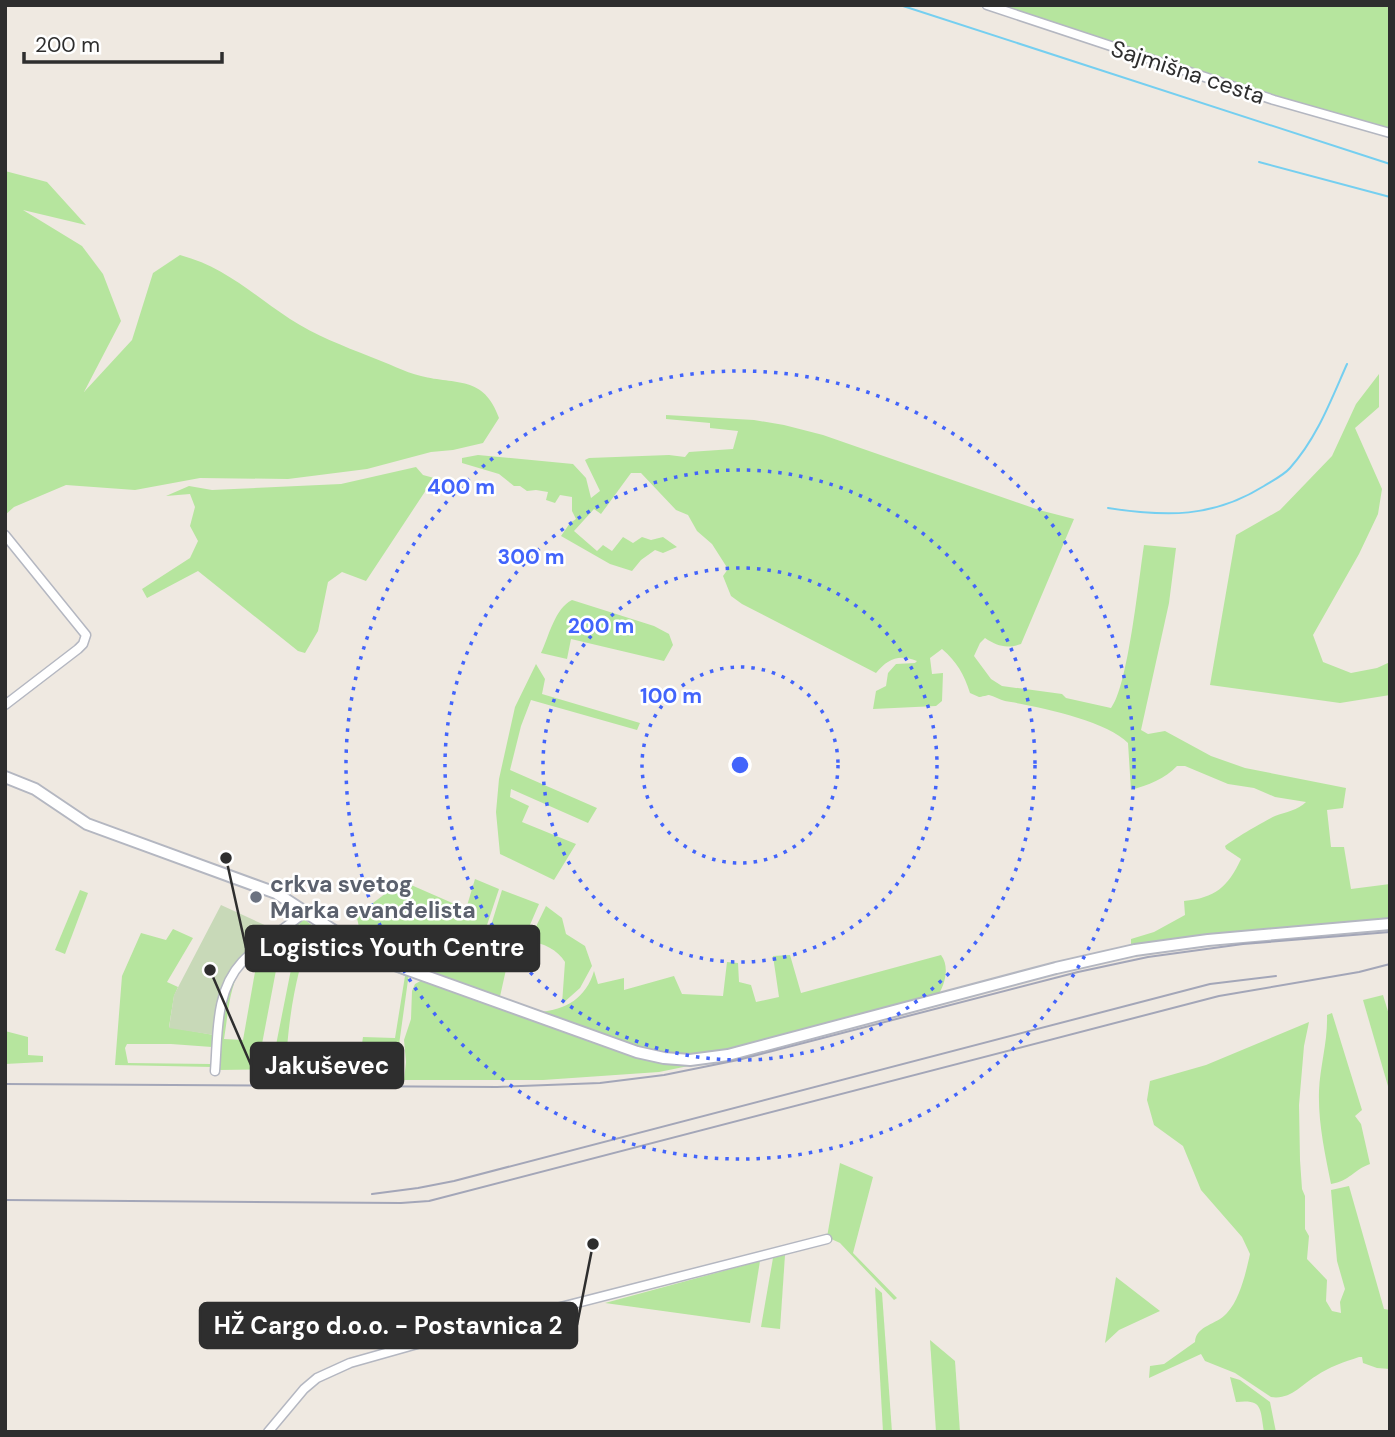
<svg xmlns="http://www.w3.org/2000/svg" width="1395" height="1437" font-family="'DM Sans',sans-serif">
<rect width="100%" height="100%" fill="#efe9e1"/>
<!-- green -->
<g fill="#b6e59e" fill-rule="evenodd">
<path d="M1000 5H1390V129L1277 98Z"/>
<path d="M5 171 47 182 86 225 23 210 82 246 103 274 121 321 84 392 132 340 153 273 180 255C225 267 252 294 290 319 315 335 343 346 371 357 388 363 404 372 421 376 456 385 484 375 499 418L483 443 453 450 431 452 367 469 288 479 200 478 135 490 66 485 14 507 5 515Z"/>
<path d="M1379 374V407L1355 428 1382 489 1378 514 1359 554 1313 635 1323 662 1351 673 1377 668 1390 662V695L1340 703 1210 685 1236 535 1280 510 1332 456 1356 404Z"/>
<path d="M666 415 754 420 784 425 823 435 1039 510 1074 519 1021 644C1006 649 997 646 985 638L980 643 974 656 991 679 1002 686 1062 694 1066 698 1111 708C1128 687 1139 577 1144 545L1176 548 1169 603 1141 730 1148 734 1165 731 1211 756 1245 768 1346 788 1343 808 1327 810 1331 847H1344L1351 889 1390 884V920L1131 946V939L1154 932 1185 915 1184 901C1215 898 1228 887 1241 859L1226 849 1225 846C1232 840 1266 820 1275 816 1286 812 1298 810 1306 802L1275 797 1254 788 1228 784 1185 766H1177C1165 779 1148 785 1131 790L1128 743C1106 720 1036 706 1005 701 1000 700 994 696 989 695 988 695 981 697 979 697L970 693C964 674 957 662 942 649L930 658 932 674 943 673 942 701 936 706 873 709 876 691 886 686 888 673 896 664 915 663 917 661C898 654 888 659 876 673L742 604 731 596 723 576 728 569 712 544 697 531 688 515 676 510 641 473H631L601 514 594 509 574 531 597 551 603 545 612 551 623 537 633 543 642 537 651 540 663 537 677 547 663 553 655 550 641 560 632 571 610 564 561 536 570 523 576 519 572 511V497L560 495 555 503 546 500 548 492 536 490 527 491 520 486H514L499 474 462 463V458L478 455 573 464 586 478 591 498 600 491 585 460 589 458 669 455 685 457 689 452 733 449 738 431 710 428V423L666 419Z"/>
<path d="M416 467 423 475 434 478 366 581 342 572 328 582 318 631 305 653 298 651 198 571 147 598 142 589 190 558 198 541 190 526 195 507 190 494 166 496 189 486 212 490 341 484Z"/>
<path d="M572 600 654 626 669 634 673 645 664 661 571 639 567 659 541 653C549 636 555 608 572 600Z"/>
<path d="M536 664 545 679 542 694 640 723 637 730 531 700 521 726 510 770 597 808 588 823 511 789 510 797 529 806 522 822 576 844 554 880 500 854 496 812 499 779 515 707Z"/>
<path d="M475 879 499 889 487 925 488 935 502 890 539 904 523 941 513 938 499 1001 402 965 363 945 357 918 365 909 402 881 466 909Z"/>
<path d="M80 890 88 893 65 954 55 950Z"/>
<path d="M546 906 562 918 566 934 585 946 592 966 580 988 562 1004 565 962C558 950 543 943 529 941Z"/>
<path d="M304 919 314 927C296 966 287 1027 286 1069L217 1070 222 1006 240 967 298 920ZM300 924 276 1045 262 1044 281 944 285 933ZM258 955 243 1040 224 1039C228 1016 229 983 244 964 247 961 254 957 258 955Z"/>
<path d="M173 929 193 938 167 982 178 987 174 996 169 1027 214 1035 213 1067 115 1065 122 976 141 933 166 940ZM127 1044H171L212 1047 211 1064 128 1063 125 1048Z"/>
<path d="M342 940 409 973 397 1059 390 1068 358 1070 363 1037 395 1038 405 976 341 949Z"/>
<path d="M790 955 801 993 941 955C950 967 945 985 937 997L701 1056 656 1054 539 1012C566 1010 586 998 594 971L598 984 624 978V990L674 976 682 994 723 996 727 962 738 963 739 982 751 985 756 1002 779 997 773 956Z"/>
<path d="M424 979 641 1056 718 1060 659 1072 543 1080H404L406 1062 404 1040 411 1019 412 991 415 984Z"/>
<path d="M1383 995 1390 1018V1093L1363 1000Z"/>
<path d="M1332 1013 1362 1110 1355 1116 1361 1124 1370 1164C1353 1170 1350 1181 1331 1184 1325 1153 1318 1123 1319 1091 1320 1066 1328 1041 1327 1015Z"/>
<path d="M1309 1022 1304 1046 1299 1105 1300 1160 1302 1189 1305 1196V1229L1309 1236 1307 1259 1327 1280 1326 1301 1332 1311 1341 1313 1340 1302 1345 1289 1337 1261 1331 1190 1349 1186 1384 1309 1390 1310V1369L1377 1368 1363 1363 1362 1357H1359C1344 1362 1329 1367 1316 1376 1301 1385 1291 1400 1271 1397L1235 1373 1205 1361 1201 1354 1149 1378 1150 1366 1164 1364 1195 1342C1196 1325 1217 1325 1227 1313 1240 1299 1246 1272 1250 1254L1242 1237 1201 1190 1183 1146 1154 1125 1147 1100 1150 1081 1206 1065Z"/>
<path d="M5 1031 28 1037V1055L43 1056V1062L5 1064Z"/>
<path d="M840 1163 873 1177 853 1253 897 1298 894 1300 840 1243 827 1237Z"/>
<path d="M785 1255 780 1329 761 1327 773 1258Z"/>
<path d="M760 1261 750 1323 605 1303Z"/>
<path d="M1116 1277 1160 1311 1119 1330 1105 1343Z"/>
<path d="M875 1287 882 1293 892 1432H883Z"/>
<path d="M930 1340 955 1361 960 1432H936Z"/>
<path d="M1230 1377 1240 1380 1270 1402 1276 1432H1264C1260 1408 1263 1399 1236 1402Z"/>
</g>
<!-- cemetery -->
<path fill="#c8d9b8" d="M221 905 269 927 272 932 269 936 267 930 249 944 254 948 239 962 214 1035 169 1028 174 995Z"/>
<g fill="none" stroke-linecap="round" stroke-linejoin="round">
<!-- stream -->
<g stroke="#75cff0" stroke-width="2">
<path d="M900 5 1390 164"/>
<path d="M1259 162 1390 197"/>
<path d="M1108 508C1166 517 1213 518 1264 486 1272 481 1284 475 1290 468 1317 438 1331 400 1347 364"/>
</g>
<defs>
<g id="minor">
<path d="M987 5 1274 100 1390 133"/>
<path d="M5 535 86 635 83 644 78 649 5 705"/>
<path d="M215 1071C218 1034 215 991 242 962 260 943 285 929 305 912"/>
<path d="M268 1432 304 1389 317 1378 350 1363 428 1341 827 1239"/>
</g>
<path id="secondary" d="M5 777 35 789 87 824 276 893 356 945 392 964 637 1052 664 1058 690 1060 728 1055 1056 968 1135 950 1208 940 1390 924"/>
</defs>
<!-- minor casing -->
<use href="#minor" stroke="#b4b7c1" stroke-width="11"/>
<!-- secondary casing -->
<use href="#secondary" stroke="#b4b7c1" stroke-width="14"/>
<!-- minor -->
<use href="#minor" stroke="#fff" stroke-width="8"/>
<!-- secondary -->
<use href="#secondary" stroke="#fff" stroke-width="10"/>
<!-- rail -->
<g stroke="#a3a6b8" stroke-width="2">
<path d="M5 1084 497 1087 600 1083 664 1075 738 1060 1078 972 1148 957 1243 944 1390 932"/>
<path d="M372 1194 418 1188 454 1181 1210 984 1276 976"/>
<path d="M5 1200 401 1203 429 1201 1219 996 1359 972 1390 964"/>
</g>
</g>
<!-- distance rings -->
<g fill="none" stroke="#4264fb" stroke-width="3.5" stroke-dasharray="3.5 7">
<circle cx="740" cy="765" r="98"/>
<circle cx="740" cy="765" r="197"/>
<circle cx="740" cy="765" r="295"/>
<circle cx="740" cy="765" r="394"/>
</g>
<!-- markers -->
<circle fill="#6b7280" stroke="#fff" stroke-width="2.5" cx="256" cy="897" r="7"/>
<g text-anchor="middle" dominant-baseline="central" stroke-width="5" stroke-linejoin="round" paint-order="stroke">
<!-- street labels -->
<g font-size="23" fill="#2e2e2e" stroke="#fff">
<text transform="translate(1188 72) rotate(18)">Sajmišna cesta</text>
</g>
<!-- worship labels -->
<g font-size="23" font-weight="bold" fill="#5b616d" stroke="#fff" text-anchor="start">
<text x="270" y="884">crkva svetog<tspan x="270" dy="26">Marka evanđelista</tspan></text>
</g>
</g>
<circle cx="740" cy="765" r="10" fill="#4264fb" stroke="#fff" stroke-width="3.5"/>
<g font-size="21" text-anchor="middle" font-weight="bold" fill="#4264fb" stroke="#fff" stroke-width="5" stroke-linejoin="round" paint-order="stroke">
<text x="461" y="494">400 m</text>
<text x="531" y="564">300 m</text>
<text x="601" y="633">200 m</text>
<text x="671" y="703">100 m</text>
</g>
<!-- callouts -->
<path fill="none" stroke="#2e2e2e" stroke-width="2.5" d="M226 858L246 948M210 970L251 1065M593 1244L577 1325"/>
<g fill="#2e2e2e" stroke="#fff" stroke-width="2.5">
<circle cx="226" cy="858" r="7"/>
<circle cx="210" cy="970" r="7"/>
<circle cx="593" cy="1244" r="7"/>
</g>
<g fill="#2e2e2e" stroke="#2e2e2e" stroke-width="2.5">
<rect x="246" y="926" width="293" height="45" rx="7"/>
<rect x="251" y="1043" width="152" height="45" rx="7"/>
<rect x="200" y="1303" width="377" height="45" rx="7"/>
</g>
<g font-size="24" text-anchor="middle" font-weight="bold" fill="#fff">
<text x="392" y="956">Logistics Youth Centre</text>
<text x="327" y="1074">Jakuševec</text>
<text x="388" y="1334">HŽ Cargo d.o.o. - Postavnica 2</text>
</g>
<!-- border -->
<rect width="1395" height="1437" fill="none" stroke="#2e2e2e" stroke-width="14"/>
<!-- scale -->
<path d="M24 52v10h198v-10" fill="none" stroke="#2e2e2e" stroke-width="3.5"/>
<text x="35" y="52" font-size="21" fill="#2e2e2e" stroke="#ffffff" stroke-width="5" paint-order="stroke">200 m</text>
</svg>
